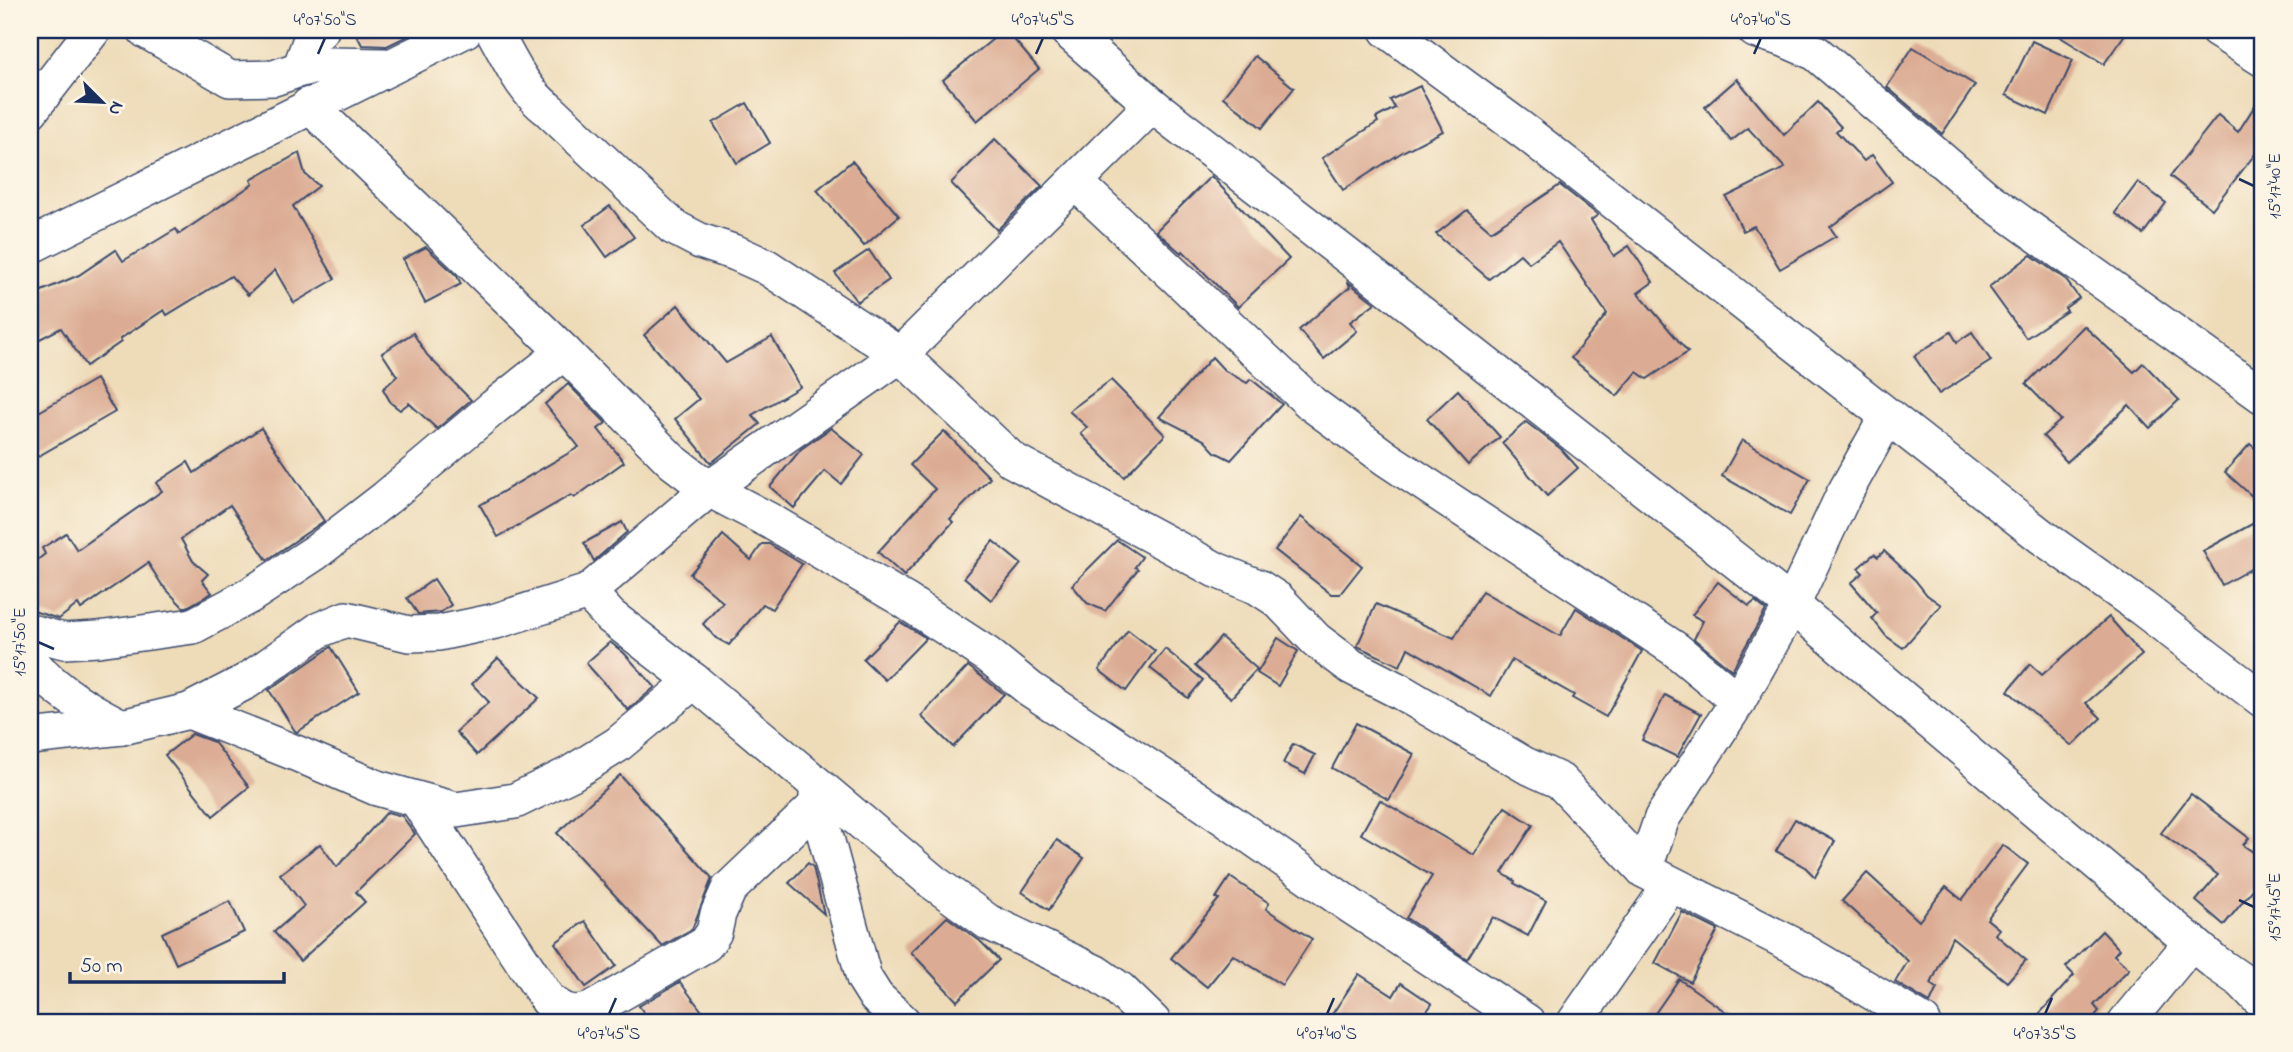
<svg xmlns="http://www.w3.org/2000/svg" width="2293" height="1052" font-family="'Indie Flower',sans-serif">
<rect width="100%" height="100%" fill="#fcf5e5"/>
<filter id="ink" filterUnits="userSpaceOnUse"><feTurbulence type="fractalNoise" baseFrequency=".0143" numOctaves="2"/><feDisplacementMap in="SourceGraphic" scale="14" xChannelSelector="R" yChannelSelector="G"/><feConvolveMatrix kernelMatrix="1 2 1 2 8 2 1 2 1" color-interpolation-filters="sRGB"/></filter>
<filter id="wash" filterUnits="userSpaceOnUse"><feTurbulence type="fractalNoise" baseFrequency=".00686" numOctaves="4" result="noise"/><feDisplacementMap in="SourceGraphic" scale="28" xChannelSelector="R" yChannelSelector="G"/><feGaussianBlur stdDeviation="1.57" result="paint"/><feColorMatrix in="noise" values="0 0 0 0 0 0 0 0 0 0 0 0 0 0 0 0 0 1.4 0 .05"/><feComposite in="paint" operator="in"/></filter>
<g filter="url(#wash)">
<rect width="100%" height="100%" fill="#eedcb9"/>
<g id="blocks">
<!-- building -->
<g fill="#dbac93">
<path d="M354 30H420L387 46 362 45Z"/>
<path d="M1004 30H1006L1039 69 977 121 943 80Z"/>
<path d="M2049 30H2128L2104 64Z"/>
<path d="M2032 41 2073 60 2048 115 2006 95Z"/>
<path d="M1913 47 1975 85 1942 134 1887 87Z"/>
<path d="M1255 56 1294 88 1262 128 1223 97Z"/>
<path d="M1737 79 1784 135 1818 102 1841 127 1836 131 1864 161 1872 155 1892 182 1830 227 1836 236 1780 269 1754 226 1743 231 1726 197 1785 168 1748 128 1731 141 1705 107Z"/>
<path d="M1420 86 1443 131 1404 151 1343 190 1322 158 1378 122 1376 118 1395 108 1390 100Z"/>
<path d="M2263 93V144L2212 209 2170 176 2218 115 2238 132Z"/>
<path d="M747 103 770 143 737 163 713 123Z"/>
<path d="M995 139 1042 186 997 230 951 183Z"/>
<path d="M299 153 305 174 319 186 293 206 335 279 294 303 275 270 248 295 231 276 167 315 164 310 120 339 121 342 86 366 61 328 30 344V296L79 275 116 250 123 261 176 229 179 234 253 184 251 180Z"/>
<path d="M852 161 899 216 864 246 817 190Z"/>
<path d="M1211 176 1289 259 1238 307 1183 251 1181 253 1156 231Z"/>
<path d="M2138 182 2166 203 2143 234 2115 213Z"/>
<path d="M1560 185 1598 215 1591 220 1614 256 1629 246 1653 282 1638 293 1688 352 1647 379 1637 372 1617 396 1571 358 1607 314 1558 242 1529 263 1520 254 1489 279 1436 234 1467 210 1491 231Z"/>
<path d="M610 206 634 237 607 257 584 225Z"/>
<path d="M426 247 457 276 461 284 425 303 403 259Z"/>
<path d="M869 250 889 280 857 302 835 273Z"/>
<path d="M2031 255 2065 279 2079 298 2065 308 2067 311 2026 338 1989 287Z"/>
<path d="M1348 282 1375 303 1350 322 1357 331 1324 359 1299 330 1350 287Z"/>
<path d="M678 305 726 363 772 337 800 387 752 415 760 424 711 463 675 419 699 399 644 335Z"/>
<path d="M2084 326 2134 372 2143 363 2179 400 2150 428 2129 405 2067 462 2043 436 2061 420 2026 384Z"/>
<path d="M1951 332 1957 342 1972 332 1991 361 1939 394 1914 356Z"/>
<path d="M413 333 427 355 471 400 437 429 409 403 400 410 391 403 383 389 397 376 382 353Z"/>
<path d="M1212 357 1224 370 1247 383 1251 379 1282 404 1231 460 1215 452 1204 440 1159 417Z"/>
<path d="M96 379 115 412 30 461V417Z"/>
<path d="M1111 380 1165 435 1124 477 1081 434 1087 427 1069 411Z"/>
<path d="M568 384 606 423 598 429 624 462 574 498 571 495 498 537 480 505 579 447 545 404Z"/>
<path d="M1458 390 1500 437 1468 465 1427 419Z"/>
<path d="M1526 422 1561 449 1578 468 1547 496 1502 443Z"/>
<path d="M261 428 324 521 267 560 230 505 181 539 193 561 208 574 202 580 212 593 187 607H183L162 585 148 563 81 609 78 604 59 619 30 610V566L45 554 42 548 66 533 77 550 162 491 156 483 188 462 194 473Z"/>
<path d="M831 428 864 455 841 484 825 471 794 508 770 487 801 449Z"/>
<path d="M944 431 990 478 950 519 953 522 904 576 878 552 935 489 910 465Z"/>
<path d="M1742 440 1810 479 1790 515 1722 476Z"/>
<path d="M2250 444 2263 455V506L2225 472Z"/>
<path d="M1301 517 1362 566 1340 594H1331L1275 550Z"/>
<path d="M2263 518V562L2222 585 2203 551Z"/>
<path d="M622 522 627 532 594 561 584 543Z"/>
<path d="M723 535 751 560 762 544H769L802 564 772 609 763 604 729 645 716 638 703 624 723 602 690 574Z"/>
<path d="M1117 540 1142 557 1135 567 1138 569 1105 611 1087 603 1072 585Z"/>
<path d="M993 541 1021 564 991 600 964 577Z"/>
<path d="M1884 551 1915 580 1927 595 1941 605 1903 648 1886 636 1872 618 1877 613 1851 583 1863 573 1858 568 1874 554 1878 557Z"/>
<path d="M434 579 451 605 441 612 418 614 407 598Z"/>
<path d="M1718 582 1749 606 1755 601 1766 610 1732 670 1694 639 1703 621 1692 615Z"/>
<path d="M1482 591 1560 636 1576 608 1642 651 1606 717 1572 698 1574 695 1512 660 1491 696 1408 648 1400 666 1357 646 1376 604 1454 638Z"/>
<path d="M2109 617 2142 655 2086 703 2101 718 2072 746 2008 691 2030 664 2042 675Z"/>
<path d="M900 622 926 638 885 680 863 659Z"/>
<path d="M1128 630 1155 651 1126 691 1099 670Z"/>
<path d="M1221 637 1257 669 1231 698 1195 666Z"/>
<path d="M1278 638 1298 651 1278 686 1257 673Z"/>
<path d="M610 642 624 653 655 687 628 710 586 663Z"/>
<path d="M331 647 359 692 297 732 295 731 269 690Z"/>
<path d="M1165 649 1203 680 1188 698 1150 668Z"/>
<path d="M498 658 539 698 477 755 456 732 489 702 472 684Z"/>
<path d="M968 666 1004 694 953 747 921 716Z"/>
<path d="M1665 695 1701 714 1677 757 1642 740Z"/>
<path d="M1356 723 1414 754 1389 800 1332 768Z"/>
<path d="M192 734 214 742 249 787 213 816 165 755Z"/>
<path d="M1293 744 1315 755 1305 774 1283 763Z"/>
<path d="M620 775 712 878 692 929 662 946 557 833Z"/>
<path d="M2191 794 2249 838 2243 845 2263 859V877L2224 925 2196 901 2218 875 2161 833Z"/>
<path d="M1380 800 1474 855 1505 807 1533 825 1502 873 1515 881 1514 883 1546 901 1528 936 1493 917 1467 959 1406 918 1432 876 1361 834Z"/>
<path d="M387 812 402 816 415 834 356 892 365 902 300 961 274 932 304 906 280 874 320 844 337 867Z"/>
<path d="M1795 819 1835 841 1815 877 1805 867 1776 851Z"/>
<path d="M1057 840 1084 858 1049 910 1022 892Z"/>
<path d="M2003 845 2028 864 1987 919 1999 929 1995 934 2026 960 2007 982 1952 937 1931 984 1937 988 1930 1003 1895 982 1908 961 1842 901 1867 873 1919 921 1946 887 1962 900Z"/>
<path d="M808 863 813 867 824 914 789 883Z"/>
<path d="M1230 877 1269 903 1266 909 1312 939 1282 985 1233 955 1207 987 1171 958 1219 899 1216 898Z"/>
<path d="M230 901 244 932 176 964 162 933Z"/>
<path d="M1682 912 1718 930 1690 982 1655 963Z"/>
<path d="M947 917 980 941 999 960 957 1001 911 952Z"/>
<path d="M585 921 616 966 586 987 555 943Z"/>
<path d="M2102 931 2119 949 2114 955 2129 969 2094 1005 2099 1011 2090 1022H2032L2074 975 2066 967Z"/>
<path d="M1359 974 1393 996 1401 983 1432 1004 1419 1022H1327Z"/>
<path d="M1679 979 1740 1022H1649Z"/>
<path d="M680 982 710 1022H651L639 1006Z"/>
</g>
</g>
</g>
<g filter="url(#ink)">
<use href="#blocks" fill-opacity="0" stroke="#3b496c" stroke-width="2"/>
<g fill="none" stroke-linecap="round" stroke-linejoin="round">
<defs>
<g id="minor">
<path d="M145 30 230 79 274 78 300 69 327 65 385 66"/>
<path d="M493 30C509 58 522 90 549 110L673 227 700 241 736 253 767 267 900 355 1012 460 1216 570 1258 587 1278 600 1316 640 1352 667 1401 692 1525 765 1560 781 1644 870 1791 944 1923 1022"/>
<path d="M1067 30 1152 105 1372 275 1792 605 2216 963 2242 981 2263 1003"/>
<path d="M1387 30 1529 135 2041 536 2142 608 2263 700"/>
<path d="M1755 30 1784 39 1816 53 1986 198 2263 396"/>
<path d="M2217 30 2263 59"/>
<path d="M300 69 311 39 321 30"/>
<path d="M309 105 564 352 672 461 709 489 770 521 904 600 988 655 1030 689 1197 799 1351 906 1527 1022"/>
<path d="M30 111 93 30"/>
<path d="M1075 182 1312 404 1387 459 1675 649 1738 701"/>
<path d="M30 246 465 30"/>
<path d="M588 592 610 616 694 681 933 882 988 922 1096 973 1119 989 1153 1022"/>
<path d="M30 632 64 641 98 639 193 626 249 596 316 552 386 498 494 407 564 352"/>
<path d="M30 661C56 691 86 709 122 727"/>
<path d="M189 711 298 754 377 788 456 810 515 801 570 774 617 745 694 681"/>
<path d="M30 737 122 727 189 711 247 681 319 630 346 619 409 634 439 633 496 621 588 592 709 489 900 355 1152 105"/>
<path d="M817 787V805L864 978 876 997 903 1022"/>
<path d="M417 800 548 1000C564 1012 572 1016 591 1010L706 944 714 932 718 914 729 889 817 805"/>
<path d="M1644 870 1662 818 1738 701 1792 605 1843 496 1887 417"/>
<path d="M1575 1022 1671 884"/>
<path d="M2126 1022 2192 942"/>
</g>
</defs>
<!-- minor casing -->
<use href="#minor" stroke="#3b496c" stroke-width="38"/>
<!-- minor -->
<use href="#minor" stroke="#fff" stroke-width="35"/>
</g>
</g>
<!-- ticks -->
<path fill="none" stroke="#1b2f5e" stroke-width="2.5" d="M318 54 325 38M1036 54 1043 38M1754 54 1761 38M2239 179 2254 186M38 642 54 649M2239 900 2254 907M609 1014 616 998M1327 1014 1334 998M2045 1014 2052 998"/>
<!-- margin -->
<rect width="2293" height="1052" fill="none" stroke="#fcf5e5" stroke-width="77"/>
<!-- north arrow -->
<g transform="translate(102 102) rotate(114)" stroke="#fcf5e5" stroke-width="5" paint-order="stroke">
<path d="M0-5L12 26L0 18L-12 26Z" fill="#1b2f5e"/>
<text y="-10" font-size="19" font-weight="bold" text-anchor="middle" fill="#1b2f5e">N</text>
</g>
<!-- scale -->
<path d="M70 972v10h214v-10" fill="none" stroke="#1b2f5e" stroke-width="3.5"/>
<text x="80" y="972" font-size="21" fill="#1b2f5e" stroke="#fcf5e5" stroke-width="5" paint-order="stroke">50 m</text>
<rect x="38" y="38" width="2216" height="976" fill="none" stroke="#1b2f5e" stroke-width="2.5"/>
<g font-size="18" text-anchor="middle" fill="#1b2f5e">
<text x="325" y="25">4°07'50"S</text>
<text x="1043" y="25">4°07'45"S</text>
<text x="1761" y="25">4°07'40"S</text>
<text transform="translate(2274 186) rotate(-90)" y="6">15°17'40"E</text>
<text transform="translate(19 642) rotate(-90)" y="6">15°17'50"E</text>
<text transform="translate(2274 907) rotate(-90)" y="6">15°17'45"E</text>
<text x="609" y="1039">4°07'45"S</text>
<text x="1327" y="1039">4°07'40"S</text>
<text x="2045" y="1039">4°07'35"S</text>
</g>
</svg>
